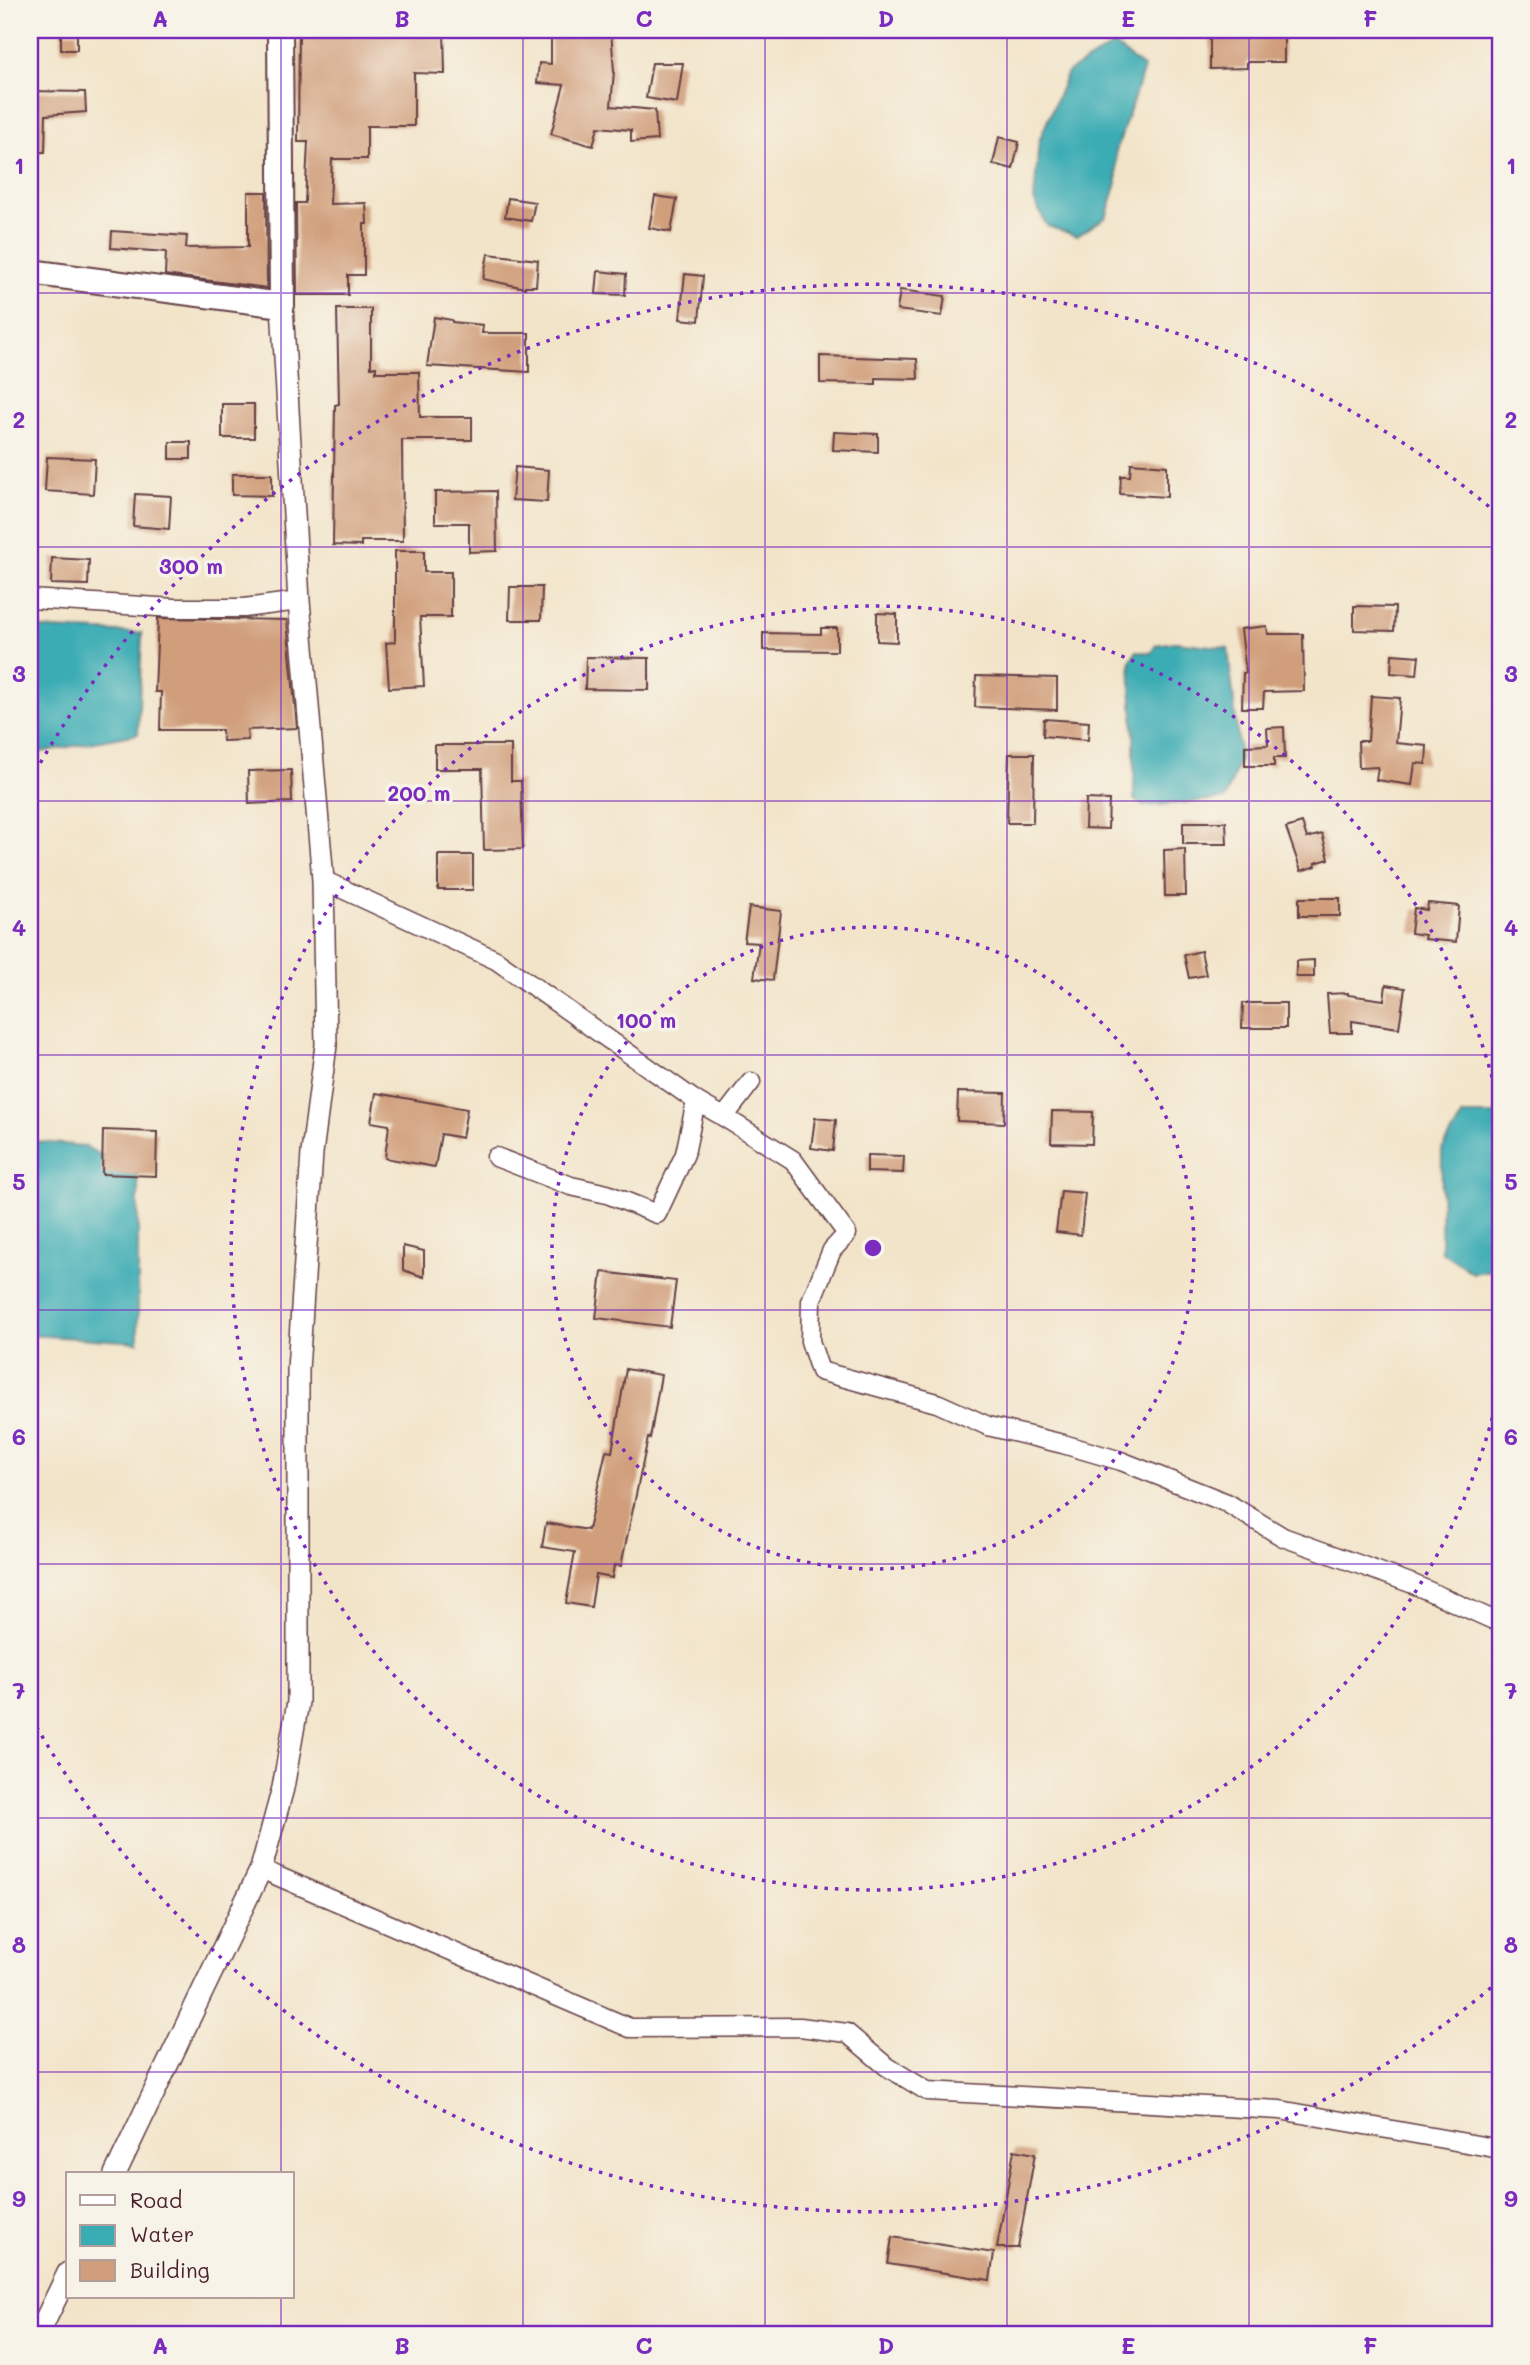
<svg xmlns="http://www.w3.org/2000/svg" width="1530" height="2365" font-family="Mali,sans-serif">
<rect width="100%" height="100%" fill="#f7f3e8"/>
<filter id="ink" filterUnits="userSpaceOnUse"><feTurbulence type="fractalNoise" baseFrequency=".0143" numOctaves="2"/><feDisplacementMap in="SourceGraphic" scale="14" xChannelSelector="R" yChannelSelector="G"/><feConvolveMatrix kernelMatrix="1 2 1 2 8 2 1 2 1" color-interpolation-filters="sRGB"/></filter>
<filter id="wash" filterUnits="userSpaceOnUse"><feTurbulence type="fractalNoise" baseFrequency=".00686" numOctaves="4" result="noise"/><feDisplacementMap in="SourceGraphic" scale="28" xChannelSelector="R" yChannelSelector="G"/><feGaussianBlur stdDeviation="1.57" result="paint"/><feColorMatrix in="noise" values="0 0 0 0 0 0 0 0 0 0 0 0 0 0 0 0 0 1.4 0 .05"/><feComposite in="paint" operator="in"/></filter>
<g filter="url(#wash)">
<rect width="100%" height="100%" fill="#f2e4c9"/>
<!-- water -->
<g fill="#3aacb4" stroke="#426670" stroke-width="2">
<path d="M1114 45 1144 68 1116 151 1117 183 1106 217 1077 236 1047 226 1034 200 1039 141 1068 72Z"/>
<path d="M30 628 142 633 138 734 30 754Z"/>
<path d="M1175 642 1228 648 1240 759 1225 799 1145 806 1134 800V737L1130 661 1137 651 1151 653 1156 645Z"/>
<path d="M1463 1115H1500V1269L1473 1273 1441 1251 1442 1150Z"/>
<path d="M30 1141 84 1146 138 1175V1342L30 1335Z"/>
</g>
<g id="blocks">
<!-- building -->
<g fill="#d09e7a">
<path d="M299 30H444L445 74 414 73V126H367V159H332L330 204 366 203 367 224H364V275H348V295H297L296 203H305L308 142H298Z"/>
<path d="M551 30H611L614 71 611 106 655 110 657 140 631 142V130L598 127 593 146 551 134 564 85 537 83 539 63 551 64Z"/>
<path d="M1210 30H1284V62H1247V68L1210 69Z"/>
<rect x="61" y="32" width="16" height="18"/>
<path d="M652 63H683L677 103 646 98Z"/>
<path d="M30 91 85 92 86 112 46 115 45 152H30Z"/>
<path d="M999 137 1019 142 1013 169 993 164Z"/>
<path d="M248 192H266L267 288 165 275 166 252 111 248 112 231 187 236 186 248 248 247Z"/>
<path d="M655 196 677 199 671 232 649 228Z"/>
<path d="M508 198 535 202 531 221 505 217Z"/>
<path d="M488 254 538 260 536 286H525V288L483 279Z"/>
<path d="M598 271 626 274 625 295 596 294Z"/>
<path d="M685 274 703 276 699 321 680 319Z"/>
<path d="M900 290 945 296 942 316 897 310Z"/>
<path d="M337 309H371V367H376V372H419L420 417H472V440H402L403 541H361V546L333 545 335 405 339 404Z"/>
<path d="M434 317 452 320V322L483 325 482 333H529V372L427 366Z"/>
<path d="M820 356 917 359 918 379 876 378V384L820 383Z"/>
<rect x="222" y="404" width="32" height="34"/>
<path d="M834 432 878 434V452L833 450Z"/>
<rect x="170" y="442" width="21" height="17"/>
<path d="M47 457 95 459 93 494 45 491Z"/>
<path d="M1131 463 1167 466V497L1120 494 1121 476H1130Z"/>
<path d="M515 467 549 470 547 502 512 500Z"/>
<path d="M232 474H272V496L232 495Z"/>
<path d="M496 491 497 551 469 552V523H435V492Z"/>
<path d="M135 494 171 496 169 529 133 526Z"/>
<path d="M395 551H424V572H451V617H420L424 686 389 688 386 643 395 642Z"/>
<path d="M52 558 89 560 88 585 51 584Z"/>
<path d="M510 587H542L541 620H509Z"/>
<path d="M1354 606 1395 607 1394 631 1354 630Z"/>
<path d="M877 613 897 614V642L877 641Z"/>
<path d="M158 618 287 620 297 728 247 730 248 740 223 741 222 730H160L161 692H155Z"/>
<path d="M1267 626 1268 634H1303L1304 691 1264 692 1263 708H1242L1243 673H1246L1241 629Z"/>
<path d="M821 628H837V651L763 650V633L821 634Z"/>
<path d="M1392 654 1419 656 1417 675 1391 673Z"/>
<path d="M586 657 649 658V690L585 689Z"/>
<path d="M976 676 1057 678V710L975 707Z"/>
<path d="M1371 696 1400 698 1396 743 1427 746 1426 764 1415 763 1412 785 1376 780 1378 767 1359 768 1358 741H1368Z"/>
<path d="M1044 719 1089 722 1088 740 1043 736Z"/>
<path d="M1284 727 1285 758H1274V766H1245V746L1268 745 1267 728Z"/>
<path d="M435 745H511V781H521L523 849 484 850 482 769H435Z"/>
<path d="M1009 754H1034L1033 823H1007Z"/>
<path d="M291 770 292 802 249 804 248 771Z"/>
<path d="M1086 799 1109 800 1108 829 1085 828Z"/>
<path d="M1183 822H1226L1227 844H1183Z"/>
<path d="M1302 823 1307 838 1322 834 1329 859 1315 863 1316 866 1301 871 1286 828Z"/>
<path d="M1185 849 1186 896H1165L1164 850Z"/>
<rect x="438" y="855" width="35" height="35"/>
<rect x="1299" y="898" width="41" height="18"/>
<path d="M1428 903 1459 906 1456 942 1424 939 1425 935 1411 933 1414 908 1427 910Z"/>
<path d="M749 907 781 911 773 980 754 978 759 943 744 942Z"/>
<path d="M1201 951 1206 975 1189 978 1184 955Z"/>
<path d="M1314 960V977H1296V961Z"/>
<path d="M1386 985 1405 988 1399 1028 1352 1021V1033H1330L1327 994 1348 993V995L1384 1000Z"/>
<path d="M1243 1003H1286V1028H1242Z"/>
<path d="M958 1092 1005 1093 1004 1123 957 1121Z"/>
<path d="M376 1093 467 1109 462 1138 441 1134 435 1167 385 1158 389 1125 371 1122Z"/>
<path d="M1052 1111 1093 1112 1092 1144 1051 1143Z"/>
<path d="M815 1118 836 1120 833 1151 811 1148Z"/>
<path d="M103 1130 157 1132 156 1176 102 1174Z"/>
<path d="M867 1155 904 1156 903 1173 867 1172Z"/>
<path d="M1061 1191 1085 1193 1081 1235 1056 1232Z"/>
<path d="M403 1246 424 1251V1277L403 1270Z"/>
<path d="M602 1272 676 1281 670 1327 596 1318Z"/>
<path d="M626 1369 661 1375 650 1439 648 1438 621 1566 614 1565 612 1578 596 1575 591 1607 566 1603 575 1552 542 1547 546 1523 588 1530 606 1451 612 1452Z"/>
<path d="M1014 2150 1035 2154 1018 2248H997Z"/>
<path d="M892 2237 994 2253 990 2280 888 2264Z"/>
</g>
</g>
</g>
<g filter="url(#ink)">
<use href="#blocks" fill-opacity="0" stroke="#633d43" stroke-width="2"/>
<g fill="none" stroke-linecap="round" stroke-linejoin="round">
<defs>
<g id="minor">
<path d="M30 599 174 608H244L299 601"/>
<path d="M323 880 496 960 696 1101 724 1117 751 1082"/>
<path d="M724 1117 793 1160 847 1234 832 1250 811 1301 810 1341 820 1371 937 1403 988 1426 1063 1444 1121 1461 1227 1503 1283 1537 1413 1584 1500 1623"/>
<path d="M496 1157 571 1186 607 1194 657 1214 685 1154 696 1101"/>
<path d="M261 1869 630 2028 800 2027 847 2033 886 2066 927 2091 1280 2110 1500 2149"/>
</g>
<g id="tertiary">
<path d="M115 2174 261 1869 283 1788 298 1702V1370L312 1153 326 1045 323 880 299 601 282 305"/>
<path d="M38 2335 68 2273"/>
</g>
<path id="secondary" d="M30 272 282 305 280 30"/>
</defs>
<!-- minor casing -->
<use href="#minor" stroke="#633d43" stroke-width="21"/>
<!-- tertiary casing -->
<use href="#tertiary" stroke="#633d43" stroke-width="24"/>
<!-- secondary casing -->
<use href="#secondary" stroke="#633d43" stroke-width="28"/>
<!-- minor -->
<use href="#minor" stroke="#fff" stroke-width="18"/>
<!-- tertiary -->
<use href="#tertiary" stroke="#fff" stroke-width="21"/>
<!-- secondary -->
<use href="#secondary" stroke="#fff" stroke-width="24"/>
</g>
</g>
<!-- grid -->
<path fill="none" stroke="#7b2cbf" stroke-width="2" stroke-opacity="0.55" d="M281 30V2174M523 30V2335M765 30V2335M1007 30V2335M1249 30V2335M30 293H1500M30 547H1500M30 801H1500M30 1055H1500M30 1310H1500M30 1564H1500M30 1818H1500M30 2072H1500M281 2297V2335"/>
<!-- distance rings -->
<g fill="none" stroke="#7b2cbf" stroke-width="3.5" stroke-dasharray="3.5 7">
<circle cx="873" cy="1248" r="321"/>
<path d="M1500 1387A642 642 0 1 1 1500 1109"/>
<path d="M1499 1981A964 964 0 0 1 30 1715M30 781A964 964 0 0 1 1499 515"/>
</g>
<circle cx="873" cy="1248" r="10" fill="#7b2cbf" stroke="#f7f3e8" stroke-width="3.5"/>
<g font-size="21" text-anchor="middle" font-weight="bold" fill="#7b2cbf" stroke="#f7f3e8" stroke-width="7" stroke-linejoin="round" paint-order="stroke">
<text x="191" y="574">300 m</text>
<text x="419" y="801">200 m</text>
<text x="646" y="1028">100 m</text>
</g>
<!-- margin -->
<rect width="1530" height="2365" fill="none" stroke="#f7f3e8" stroke-width="77"/>
<!-- legend -->
<rect x="66" y="2172" width="228" height="126" fill="#f7f3e8" stroke="#b29e9c" stroke-width="2"/>
<rect x="80" y="2195" width="35" height="10" fill="#ffffff" stroke="#b29e9c" stroke-width="2"/>
<text x="130" y="2208" font-size="21" fill="#4a1f2b">Road</text>
<rect x="80" y="2225" width="35" height="21" fill="#3aacb4" stroke="#b29e9c" stroke-width="2"/>
<text x="130" y="2242" font-size="21" fill="#4a1f2b">Water</text>
<rect x="80" y="2260" width="35" height="21" fill="#d09e7a" stroke="#b29e9c" stroke-width="2"/>
<text x="130" y="2278" font-size="21" fill="#4a1f2b">Building</text>
<rect x="38" y="38" width="1454" height="2288" fill="none" stroke="#7b2cbf" stroke-width="2.5"/>
<g font-size="23" text-anchor="middle" font-weight="bold" fill="#7b2cbf">
<text x="160" y="27">A</text>
<text x="402" y="27">B</text>
<text x="644" y="27">C</text>
<text x="886" y="27">D</text>
<text x="1128" y="27">E</text>
<text x="1370" y="27">F</text>
<text x="19" y="174">1</text>
<text x="1511" y="174">1</text>
<text x="19" y="428">2</text>
<text x="1511" y="428">2</text>
<text x="19" y="682">3</text>
<text x="1511" y="682">3</text>
<text x="19" y="936">4</text>
<text x="1511" y="936">4</text>
<text x="19" y="1190">5</text>
<text x="1511" y="1190">5</text>
<text x="19" y="1445">6</text>
<text x="1511" y="1445">6</text>
<text x="19" y="1699">7</text>
<text x="1511" y="1699">7</text>
<text x="19" y="1953">8</text>
<text x="1511" y="1953">8</text>
<text x="19" y="2207">9</text>
<text x="1511" y="2207">9</text>
<text x="160" y="2354">A</text>
<text x="402" y="2354">B</text>
<text x="644" y="2354">C</text>
<text x="886" y="2354">D</text>
<text x="1128" y="2354">E</text>
<text x="1370" y="2354">F</text>
</g>
</svg>
